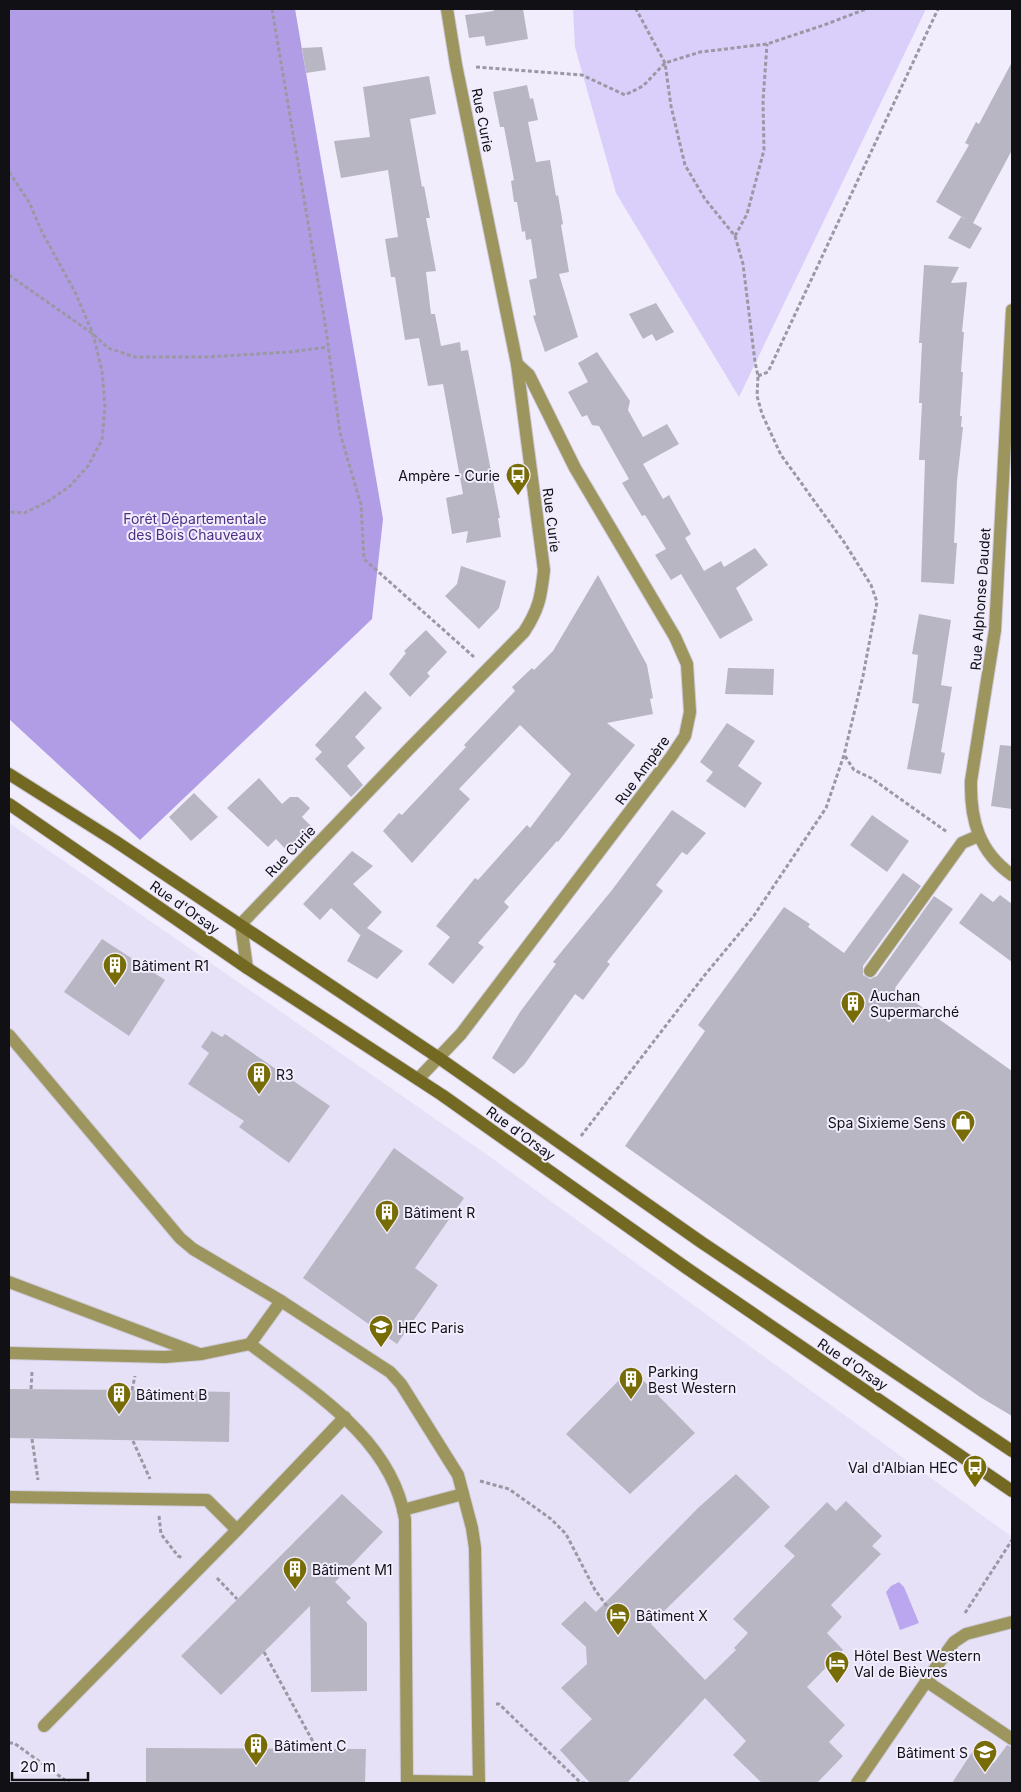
<svg xmlns="http://www.w3.org/2000/svg" width="1021" height="1792" font-family="Inter,sans-serif">
<rect width="100%" height="100%" fill="#f1edfd"/>
<!-- built -->
<path fill="#e6e1f7" d="M9 823 493 1159 1012 1537V1783H9Z"/>
<!-- green -->
<path fill="#dacffa" d="M573 9H926L739 397 616 193 575 47Z"/>
<!-- forest -->
<path fill="#b19de6" d="M9 9H295L383 519 372 619 140 840 9 719Z"/>
<!-- water -->
<path fill="#bba6f0" d="M899 1582 904 1587 919 1623 900 1630 886 1592 891 1586Z"/>
<!-- building -->
<g fill="#b9b6c4">
<path d="M493 9H523L528 39 486 46 484 36 469 38 465 15 494 11Z"/>
<path d="M322 47 326 70 306 73 302 48Z"/>
<path d="M1012 62V150L973 223 982 228 970 249 948 238 961 217 967 220 936 202 969 145 965 143 976 122 979 124Z"/>
<path d="M429 76 436 114 410 119 422 187 424 186 430 218H426L436 271 426 272 431 314H435L441 346 460 342 461 351 468 350 500 518H498L501 537 466 543 468 531 452 534 446 498 463 494 443 384 428 386 419 338 405 340 395 277H391L385 239 398 237 388 170 341 178 334 141 370 137 363 87Z"/>
<path d="M527 85 530 99 533 98 538 120 528 122 536 162 550 160 556 196 558 195 563 224 561 225 569 272 559 274 578 337 545 352 533 316 536 315 529 280 537 278 531 239 526 240 525 231 522 232 517 202H514L511 181 514 180 504 127H500L493 92Z"/>
<path d="M924 265 959 267 951 283 967 282 962 332H964L961 372H963L960 416H962L961 427H963L957 481 954 543H957L954 584 921 582 925 460H919L922 403H919L922 343H919Z"/>
<path d="M656 303 674 332 656 341 652 334 643 339 629 314Z"/>
<path d="M597 352 630 401 628 410 643 437 667 424 679 444 643 464 663 499 669 495 691 534 685 538 704 571 721 561 724 567 755 548 768 565 736 588 753 620 720 639 681 574 671 580 655 555 666 549 645 515 642 516 622 483 629 479 599 426 592 425 587 415 582 417 568 392 588 382 578 363Z"/>
<path d="M461 566 506 581 499 608 479 629 445 596 457 584Z"/>
<path d="M598 575 647 665 653 698 650 699 653 714 607 723 635 745 558 842 557 841 504 902 509 907 478 943 484 947 453 984 428 964 450 937 436 926 475 878 478 880 527 825 530 828 571 774 520 725 459 789 470 799 412 863 383 831 399 813 402 815 466 747 464 745 515 691 512 687 532 668 534 670 553 651Z"/>
<path d="M919 614 951 620 941 685 952 687 941 752 945 753 941 774 907 769 919 704 912 703 918 655 912 654Z"/>
<path d="M426 630 447 652 427 673 430 676 410 697 389 674 406 653 404 651Z"/>
<path d="M728 668 774 669 773 695 725 694Z"/>
<path d="M365 691 382 708 355 737 365 748 347 766 363 785 351 797 315 759 322 752 315 745Z"/>
<path d="M727 723 755 741 738 766 762 783 745 808 706 781 713 772 700 762Z"/>
<path d="M1000 745 1012 746V809L991 806Z"/>
<path d="M259 778 282 804 290 797H298L310 808 302 817 313 828 289 853 276 839 268 847 227 808Z"/>
<path d="M194 793 218 817 191 841 169 817Z"/>
<path d="M672 810 706 833 687 855 682 852 656 885 663 891 607 962 610 964 583 1000 575 994 524 1065 514 1074 492 1058 520 1012 556 964 553 962 612 890Z"/>
<path d="M872 815 909 841 887 872 850 845Z"/>
<path d="M352 851 373 866 353 884 382 912 367 928 403 951 377 979 347 961 361 934 360 935 331 908 320 920 303 904Z"/>
<path d="M903 873 921 886 863 966V975L870 979 877 976 934 896 953 909 895 988 1012 1071V1416L980 1397 625 1146 705 1031 698 1025 784 907 810 924 808 927 844 953Z"/>
<path d="M981 893 993 902 1000 895 1012 904V962L959 923Z"/>
<path d="M102 939 165 980 129 1036 64 992Z"/>
<path d="M212 1031 222 1037 225 1034 330 1106 289 1163 239 1127 244 1121 188 1084 209 1053 201 1047Z"/>
<path d="M394 1148 464 1198 415 1268 438 1285 397 1344 303 1278Z"/>
<path d="M631 1368 695 1433 630 1494 566 1434Z"/>
<path d="M9 1389 132 1390 230 1392 229 1442 9 1438Z"/>
<path d="M736 1474 770 1507 651 1624 705 1680 736 1650 734 1648 748 1633 733 1619 795 1556 784 1546 827 1502 836 1511 846 1501 882 1536 872 1546 881 1554 831 1605 842 1617 827 1633 843 1650 807 1687 845 1725 829 1742 843 1756 817 1783H762L733 1755 746 1741 705 1698 627 1783H590L560 1750 592 1719 561 1688 587 1664 586 1647 561 1624 585 1601 596 1612 698 1508Z"/>
<path d="M342 1494 383 1532 335 1582 351 1598 346 1602 367 1623V1691L311 1692 310 1606 221 1695 181 1656Z"/>
<path d="M1007 1745 1012 1747V1783H952L974 1749 994 1763Z"/>
<path d="M146 1748 366 1749 365 1783H146Z"/>
</g>
<g fill="none" stroke-linecap="round" stroke-linejoin="round">
<defs>
<g id="lane">
<path d="M870 971 962 843 978 836"/>
<path d="M9 1035 180 1238 193 1249 281 1301 250 1344C311 1391 391 1437 405 1519L407 1783"/>
<path d="M9 1282 197 1353"/>
<path d="M281 1301 390 1372 401 1384 458 1475 472 1528 475 1548 479 1783"/>
<path d="M9 1353 165 1357 202 1354 250 1344"/>
<path d="M9 1497 207 1500 237 1530"/>
<path d="M403 1510 463 1494"/>
<path d="M926 1681 1012 1739"/>
<path d="M44 1726 237 1530 345 1417"/>
<path d="M407 1781 479 1782"/>
<path d="M857 1783 943 1657 954 1642 966 1634 1012 1622"/>
</g>
<g id="street">
<path d="M1012 310 995 630 971 781C970 820 979 852 1012 875"/>
<path d="M247 968 241 924 408 750 524 632C539 609 541 597 544 570L517 364 456 65 447 9"/>
<path d="M418 1079 461 1034 671 757 685 736 690 712 687 664 675 637 575 468 529 375 517 364"/>
</g>
<g id="secondary">
<path d="M9 774 115 841 439 1058 701 1242 1012 1451"/>
<path d="M9 804 247 968 442 1095 685 1267 1012 1491"/>
</g>
</defs>
<!-- lane casing -->
<use href="#lane" stroke="#cdcad8" stroke-width="14"/>
<!-- street casing -->
<use href="#street" stroke="#cdcad8" stroke-width="14"/>
<!-- secondary casing -->
<use href="#secondary" stroke="#cdcad8" stroke-width="14"/>
<!-- path -->
<g stroke="#9b98a4" stroke-width="3" stroke-dasharray="4 2.5" stroke-linecap="butt">
<path d="M272 9 325 323 340 433 361 505 364 559 474 657"/>
<path d="M476 67 582 75 625 95 643 86 665 63 700 52 767 44 824 25 866 9"/>
<path d="M9 172 29 202 42 232 75 292 93 334 102 371 105 407 102 440 88 466 70 486 47 502 24 513 9 512"/>
<path d="M735 236 747 214 764 150 763 101 767 44"/>
<path d="M9 275 93 334 108 348 135 357H207L289 352 328 347"/>
<path d="M758 376 768 372 938 9"/>
<path d="M845 756 854 770 871 778 947 832"/>
<path d="M581 1136 704 976 753 917 826 808 844 755 863 676 877 602 871 585 844 542 781 455 762 414 757 396 758 376 755 362 743 264 735 236 705 199 685 165 671 106 665 63 636 9"/>
<path d="M31 1389 32 1372"/>
<path d="M132 1390 135 1376"/>
<path d="M32 1439 38 1480"/>
<path d="M133 1441 150 1479"/>
<path d="M480 1481 509 1489 551 1519 566 1534 595 1590 615 1617"/>
<path d="M159 1516 161 1534 178 1556 183 1558"/>
<path d="M217 1578 237 1599"/>
<path d="M965 1613 1012 1540"/>
<path d="M264 1652 317 1749"/>
<path d="M496 1704H499L581 1783H586"/>
<path d="M9 1743H14L69 1783"/>
</g>
<!-- lane -->
<use href="#lane" stroke="#9d955e" stroke-width="12"/>
<!-- street -->
<use href="#street" stroke="#9d955e" stroke-width="12"/>
<!-- secondary -->
<use href="#secondary" stroke="#736922" stroke-width="12"/>
</g>
<!-- icons -->
<defs>
<symbol id="bus-pin" viewBox="-11 -11 22 30"><path d="M0 17L-7.5 6A9.5 9.5 0 1 1 7.5 6Z" fill="#786c06" stroke="#f1edfd"/><path d="M-5-6H5V4H4V6H2V4H-2V6H-4V4H-5ZM-3.5-4V0h7V-4ZM-3.5 1.2v1.5H-2V1.2ZM2 1.2v1.5H3.5V1.2Z" fill="#fff"/></symbol>
<symbol id="building-pin" viewBox="-11 -11 22 30"><path d="M0 17L-7.5 6A9.5 9.5 0 1 1 7.5 6Z" fill="#786c06" stroke="#f1edfd"/><path d="M-4-6H4V6H1V3H-1V6H-4ZM-2.5-4.3h1.7v1.8h-1.7ZM.8-4.3h1.7v1.8H.8ZM-2.5-1h1.7V.8h-1.7ZM.8-1h1.7V.8H.8Z" fill="#fff"/></symbol>
<symbol id="shop-pin" viewBox="-11 -11 22 30"><path d="M0 17L-7.5 6A9.5 9.5 0 1 1 7.5 6Z" fill="#786c06" stroke="#f1edfd"/><path d="M-5-2.5h2.3a2.7 3.5 0 0 1 5.4 0H5L5.5 6h-11ZM-1.5-2.5h3a1.5 2.3 0 0 0-3 0Z" fill="#fff"/></symbol>
<symbol id="university-pin" viewBox="-11 -11 22 30"><path d="M0 17L-7.5 6A9.5 9.5 0 1 1 7.5 6Z" fill="#786c06" stroke="#f1edfd"/><path d="M0-5L7-2L0 1L-7-2ZM-4 1L0 2.5L4 1V4Q0 6-4 4Z" fill="#fff"/></symbol>
<symbol id="hotel-pin" viewBox="-11 -11 22 30"><path d="M0 17L-7.5 6A9.5 9.5 0 1 1 7.5 6Z" fill="#786c06" stroke="#f1edfd"/><path d="M-6-4.5h1.5V1H6V5H4.5V3h-9V5H-6ZM-4 0a1.8 1.8 0 1 1 3.6 0ZM.5 0V-2.5h3Q6-2.5 6 0Z" fill="#fff"/></symbol>
</defs>
<g fill-rule="evenodd">
<use href="#bus-pin" x="504" y="461" width="28" height="38"/>
<use href="#building-pin" x="101" y="951" width="28" height="38"/>
<use href="#building-pin" x="839" y="989" width="28" height="38"/>
<use href="#building-pin" x="245" y="1060" width="28" height="38"/>
<use href="#shop-pin" x="949" y="1108" width="28" height="38"/>
<use href="#building-pin" x="373" y="1198" width="28" height="38"/>
<use href="#university-pin" x="367" y="1313" width="28" height="38"/>
<use href="#building-pin" x="617" y="1365" width="28" height="38"/>
<use href="#building-pin" x="105" y="1380" width="28" height="38"/>
<use href="#bus-pin" x="961" y="1453" width="28" height="38"/>
<use href="#building-pin" x="281" y="1555" width="28" height="38"/>
<use href="#hotel-pin" x="604" y="1601" width="28" height="38"/>
<use href="#hotel-pin" x="823" y="1649" width="28" height="38"/>
<use href="#building-pin" x="242" y="1731" width="28" height="38"/>
<use href="#university-pin" x="971" y="1738" width="28" height="38"/>
</g>
<g text-anchor="middle" dominant-baseline="central" stroke-width="4" stroke-linejoin="round" paint-order="stroke">
<!-- street labels -->
<g font-size="14" fill="#111015" stroke="#f1edfd">
<text transform="translate(483 120) rotate(79)">Rue Curie</text>
<text transform="translate(552 520) rotate(83)">Rue Curie</text>
<text transform="translate(980 599) rotate(-86)">Rue Alphonse Daudet</text>
<text transform="translate(642 770) rotate(-54)">Rue Ampère</text>
<text transform="translate(290 851) rotate(-46)">Rue Curie</text>
<text transform="translate(185 907) rotate(35)">Rue d'Orsay</text>
<text transform="translate(521 1133) rotate(36)">Rue d'Orsay</text>
<text transform="translate(853 1364) rotate(34)">Rue d'Orsay</text>
</g>
<!-- poi labels -->
<g font-size="14" fill="#111015" stroke="#f1edfd" text-anchor="start">
<text x="500" y="475" text-anchor="end">Ampère - Curie</text>
<text x="132" y="965">Bâtiment R1</text>
<text x="870" y="995">Auchan<tspan x="870" dy="16">Supermarché</tspan></text>
<text x="276" y="1074">R3</text>
<text x="946" y="1122" text-anchor="end">Spa Sixieme Sens</text>
<text x="404" y="1212">Bâtiment R</text>
<text x="398" y="1327">HEC Paris</text>
<text x="648" y="1371">Parking<tspan x="648" dy="16">Best Western</tspan></text>
<text x="136" y="1394">Bâtiment B</text>
<text x="958" y="1467" text-anchor="end">Val d'Albian HEC</text>
<text x="312" y="1569">Bâtiment M1</text>
<text x="636" y="1615">Bâtiment X</text>
<text x="854" y="1655">Hôtel Best Western<tspan x="854" dy="16">Val de Bièvres</tspan></text>
<text x="274" y="1745">Bâtiment C</text>
<text x="968" y="1752" text-anchor="end">Bâtiment S</text>
</g>
<!-- park labels -->
<g font-size="14" fill="#4d2e82" stroke="#f1edfd">
<text x="195" y="518">Forêt Départementale<tspan x="195" dy="16">des Bois Chauveaux</tspan></text>
</g>
</g>
<!-- border -->
<rect width="1021" height="1792" fill="none" stroke="#111015" stroke-width="20"/>
<!-- scale -->
<path d="M12 1772v8h76v-8" fill="none" stroke="#111015" stroke-width="2.5"/>
<text x="20" y="1772" font-size="15" fill="#111015" stroke="#f1edfd" stroke-width="4" paint-order="stroke">20 m</text>
</svg>
